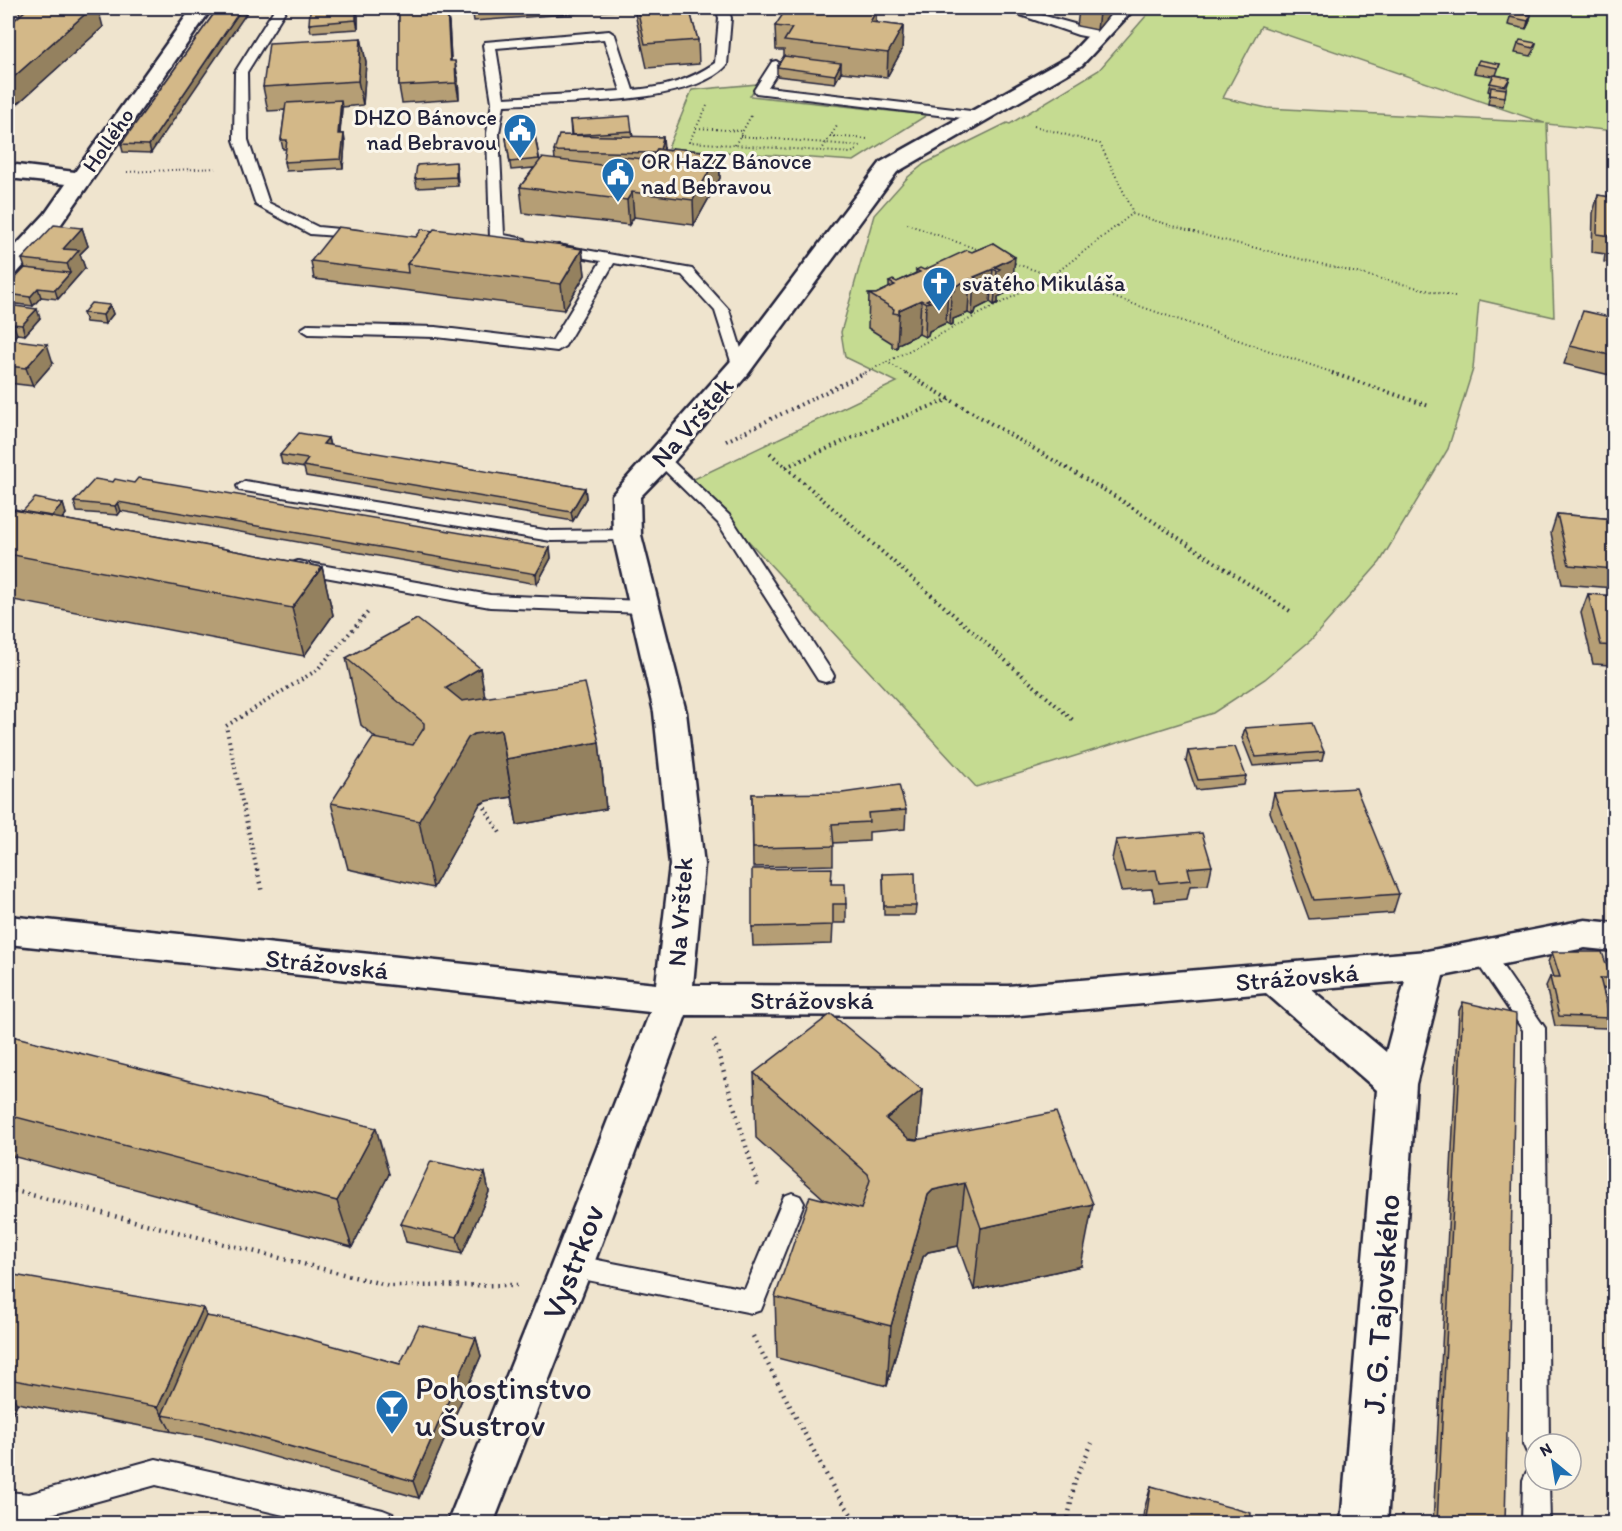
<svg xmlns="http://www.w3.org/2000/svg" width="1622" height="1531" font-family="Itim,sans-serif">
<rect width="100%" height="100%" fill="#efe4ce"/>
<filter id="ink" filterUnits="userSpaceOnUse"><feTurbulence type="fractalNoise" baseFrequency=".0167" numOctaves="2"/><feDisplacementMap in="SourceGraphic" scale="12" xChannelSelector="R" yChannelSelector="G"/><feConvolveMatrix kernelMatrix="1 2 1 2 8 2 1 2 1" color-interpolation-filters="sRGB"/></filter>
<g filter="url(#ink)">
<!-- green -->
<g fill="#c5db91" stroke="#747e66" stroke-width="1.5" fill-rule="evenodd">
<path d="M1153 8H1614V131L1547 124 1554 317 1479 300 1473 369 1448 449 1380 562 1311 640 1265 679 1213 713 976 787 692 480 897 382 845 357 841 332 874 215 908 177 924 164 1007 123 1010 124 1099 70ZM1261 26 1544 123H1545L1267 108 1223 98Z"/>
<path d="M758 84 750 96 927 115 854 161 668 148 692 90Z"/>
</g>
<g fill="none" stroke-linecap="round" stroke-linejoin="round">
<defs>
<g id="service">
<path d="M275 8H287L247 72 248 140 269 203 318 227 360 231 367 235 365 238 310 234 256 205 234 140 235 72Z"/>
<path d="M716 8H728L731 18 727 65C691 106 558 102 504 105L499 133 504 235 525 239 527 242 520 246 492 241 490 238 487 133 492 102 483 45 485 42 609 31 615 35 633 90C665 87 688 81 715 63L719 18ZM604 39 621 91 504 98 496 48Z"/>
<path d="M1000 8H1016L1103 32 1105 35 1099 39 1078 35Z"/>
<path d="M776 61 782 65 768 87 979 112 985 116 979 120 756 93 754 90 772 62Z"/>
<path d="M558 245 692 269 729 310 747 368 744 371H734L715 311 682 275 614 263 565 346 557 351 436 337 309 334 301 329 309 324 436 327 552 341 601 261 553 252 551 249Z"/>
<path d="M661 454 667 456 730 516 832 672 834 676 832 680 825 682 818 680 718 523 653 459Z"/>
<path d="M245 481 551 531 627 530 633 531 636 535 633 539 627 540 551 541 239 490 237 486Z"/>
<path d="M298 561 490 595 643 601 649 603 652 607 649 611 643 613 490 607 292 571 289 567 292 563Z"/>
<path d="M1482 946 1490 948 1545 1028 1549 1444H1535V1456L1527 1453 1523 1444V1030L1471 954 1474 948Z"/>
<path d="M792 1193 800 1196 804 1203 761 1310 752 1313 572 1277 563 1274 560 1266 563 1258 572 1255 745 1289 784 1196Z"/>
<path d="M156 1459 383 1510 393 1514 396 1524H322L156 1485 29 1520 8 1518V1492L29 1494Z"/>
<path d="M1535 1467V1480H1549L1550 1524H1522L1523 1480 1527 1471Z"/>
</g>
<g id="minor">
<path d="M192 8H212L61 224 17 273 8 275V254L45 214 66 184 8 178V164L75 172Z"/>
<path d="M1114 8H1135L1082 65 897 172 748 374 671 465 640 497 641 535 686 712 704 865 693 985 1008 986 1427 951 1585 920 1614 923V951L1585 948 1443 976 1416 1084 1387 1524H1341L1377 1090 1266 993 1008 1016 686 1015 593 1266 493 1524H447L551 1266 650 1012 8 944V916L656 984 670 865 654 712 613 535 612 495 730 362 881 162 1068 57ZM1405 981 1386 1052 1311 989Z"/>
</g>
</defs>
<!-- service casing -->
<use href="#service" stroke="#22223b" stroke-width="4"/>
<!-- minor casing -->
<use href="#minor" stroke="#22223b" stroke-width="5"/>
<!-- path-far2 -->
<g stroke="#22223b" stroke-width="2" stroke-dasharray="1 3" stroke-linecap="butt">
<path d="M707 106 689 142 851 153 857 150"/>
<path d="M1034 126 1100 144 1131 207 1132 214"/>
<path d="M696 128 742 131"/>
<path d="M740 136 862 146"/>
<path d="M830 136 868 139"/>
<path d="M735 145 752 114"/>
<path d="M821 151 837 126"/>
<path d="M127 172 218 168"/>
<path d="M907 224 982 251"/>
<path d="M1011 262 1337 374"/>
<path d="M862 374 887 362"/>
<path d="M908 374 887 362 1051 277 1132 214 1211 237 1455 297"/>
</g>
<!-- path-far1 -->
<g stroke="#22223b" stroke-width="4" stroke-dasharray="1.5 4" stroke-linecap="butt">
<path d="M905 373 1116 497 1290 611"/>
<path d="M1332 373 1429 406"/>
<path d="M726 441 865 373"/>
<path d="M770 453 1074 721"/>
<path d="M786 467 867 431 950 399"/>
<path d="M482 803 500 833"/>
<path d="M257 871 226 726 317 670 369 611"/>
</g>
<!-- path -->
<g stroke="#22223b" stroke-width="4.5" stroke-dasharray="1.5 5" stroke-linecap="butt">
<path d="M257 869 262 893"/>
<path d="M714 1040 759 1189"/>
<path d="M8 1189 390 1286 517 1285"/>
<path d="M753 1336 835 1491 858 1524"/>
<path d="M1067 1524 1075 1480 1092 1443"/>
</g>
<!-- service -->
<use href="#service" fill="#fbf7ec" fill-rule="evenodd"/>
<!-- minor -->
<use href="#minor" fill="#fbf7ec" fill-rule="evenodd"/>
</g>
<!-- wall -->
<g fill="#b59e75" stroke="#22223b" stroke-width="1.5">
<path d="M18 8H19L103 27 13 108H8V26L20 15Z"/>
<path d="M133 8H154L152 10Z"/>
<path d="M218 8 151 153 123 152 121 144Z"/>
<path d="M391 8H426L449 23 451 61 458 78 459 99 402 103 399 86V12L392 13Z"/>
<path d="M472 8H689L698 40 699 64 647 68 634 9 474 21Z"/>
<path d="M1115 8 1097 30 1077 26 1079 10Z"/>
<path d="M1364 8H1378L1375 10Z"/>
<path d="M1551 8H1570L1568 11Z"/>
<path d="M876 11V23L903 26 902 50 887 77 841 72 835 83 777 76V67L784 56V50H776L775 26Z"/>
<path d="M1531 15 1529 23 1526 29 1508 25 1510 17Z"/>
<path d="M358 16V29L311 32 309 24Z"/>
<path d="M361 38 366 62 363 105 342 107 340 134H344L345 143 343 168 286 171 284 162 286 149H283L281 140 285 110 268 111 263 87Z"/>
<path d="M1536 43 1534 51 1531 56 1515 53 1518 44Z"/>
<path d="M1477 64H1500L1496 75 1510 78 1506 89 1503 106 1488 104 1490 92 1488 91 1490 83 1493 76 1474 73Z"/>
<path d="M570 120 632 131 633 137H663L664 150 719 153 720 178 694 225 634 217 629 225 523 213 520 187 534 168 511 170 506 138 535 136 540 161 555 160 554 151 571 135Z"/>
<path d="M457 171 458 186 417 188 415 179Z"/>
<path d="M1610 190H1614V264L1604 262 1605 254 1592 252 1593 213 1598 195 1608 197Z"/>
<path d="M82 228 88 246 80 254 85 268 58 299 41 297 33 306 8 303V286L25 268 22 259Z"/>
<path d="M416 237 564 246 582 249 585 275 564 310 314 279 311 261Z"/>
<path d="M993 243 1012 290 998 297V303L994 305 990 302 976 309 975 313 972 315 968 313 953 319V324L950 325 946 323 929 331 928 335 925 337 919 334 898 344 897 348 892 347V343L868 328 869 294H876L889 288V282H897L916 273V270H924L972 252Z"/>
<path d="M8 305 40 318 25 335 17 334 11 340 53 363 33 386 8 383Z"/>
<path d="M110 305 113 314 105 324 86 322 83 313Z"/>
<path d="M1614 318V376L1564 364 1570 346Z"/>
<path d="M328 438 330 446 585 488 586 498 573 521 306 476 304 468 282 464 280 455Z"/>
<path d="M113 482 134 483 550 548 551 558 537 584 121 511 118 515 77 512 74 502Z"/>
<path d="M63 504 66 514 62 519 322 567 333 615 304 656 8 599V509L23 511Z"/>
<path d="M1557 514 1614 519V588L1562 584 1551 533Z"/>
<path d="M1588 594 1614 596V677L1611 665 1593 664 1581 613Z"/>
<path d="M346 658 480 668 485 698 599 742 606 809 517 825 512 797 486 801 480 804 433 888 348 869 331 803 377 739 361 725Z"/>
<path d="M1245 728 1324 752 1322 761 1253 766 1242 738Z"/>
<path d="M1188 751 1246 776 1244 785 1196 790 1186 761Z"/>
<path d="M1614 788V812L1611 796Z"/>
<path d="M1274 793 1399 894 1393 913 1309 919 1270 812Z"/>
<path d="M752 794 906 810 905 829 869 832V841L833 843V865L753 867Z"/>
<path d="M1116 840 1212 866 1208 885 1190 886 1187 899 1155 902 1152 889 1121 891 1112 859Z"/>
<path d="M883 874 916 906 915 915H884Z"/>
<path d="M831 884 846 904V923H833L832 944 753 946 752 927Z"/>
<path d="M1552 952 1611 978 1607 988H1603L1610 1018 1606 1028 1555 1026 1546 986 1550 977H1553L1548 962Z"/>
<path d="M1463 1002 1505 1524H1433L1459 1011Z"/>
<path d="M8 1035 389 1174 352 1247 8 1155Z"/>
<path d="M754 1073 922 1090 918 1140 1081 1266 974 1290 958 1246 928 1252 923 1257 887 1386 777 1358 775 1297 824 1199 756 1138Z"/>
<path d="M485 1173 489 1192 462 1254 406 1242 401 1224Z"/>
<path d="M8 1274 206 1316 400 1364 476 1338 481 1356 419 1498 211 1439 17 1403V1404L8 1422Z"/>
<path d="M1151 1486 1250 1524H1142L1144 1510Z"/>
</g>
<!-- shaded-wall -->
<g fill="#94815f" stroke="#22223b" stroke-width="1.5">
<path d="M92 8H98L103 27 13 108 8 92V82Z"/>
<path d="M242 8H250L151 153 149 145Z"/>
<path d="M356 8 358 16V29L356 20Z"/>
<path d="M447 8 449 23 452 78 450 61Z"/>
<path d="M1104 8H1115L1097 30 1099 13Z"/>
<path d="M876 11V35L870 22Z"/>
<path d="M1531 15 1529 23 1526 29 1528 21Z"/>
<path d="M903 26 902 50 887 77 888 53Z"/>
<path d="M361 38 366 62 363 105 358 81Z"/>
<path d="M455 61 458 78 459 99 456 83Z"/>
<path d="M841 63V72L835 83V75Z"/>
<path d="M341 100 342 108 339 143 338 134Z"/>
<path d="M344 134 345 143 343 168 341 159Z"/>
<path d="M663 137 664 154 659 153Z"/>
<path d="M719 153 720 178 694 225 693 200Z"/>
<path d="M456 162 457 171 458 186 456 177Z"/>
<path d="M632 192 634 217 629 225 627 200Z"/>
<path d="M82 228 88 246 80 254 85 268 58 299 55 290 70 273 63 249Z"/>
<path d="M582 249 585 275 564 310 561 284Z"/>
<path d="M1015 257 1012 290 998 297V303L994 305 997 271 994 267Z"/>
<path d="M993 269 990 302 976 309 975 313 972 315 974 277Z"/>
<path d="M970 279 968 313 953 319V324L950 325 951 288Z"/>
<path d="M38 288 41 297 33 306 30 297Z"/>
<path d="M948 290 946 323 929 331 928 335 925 337 926 300Z"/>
<path d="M921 300 919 334 898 344 897 348 899 310Z"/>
<path d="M110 305 113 314 105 324 103 315Z"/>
<path d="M37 309 40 318 25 335 22 325Z"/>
<path d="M13 324 17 334 8 342V331Z"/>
<path d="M47 344 53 363 33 386 26 368Z"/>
<path d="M328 438 330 447 323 444Z"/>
<path d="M585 488 586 498 573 521 571 512Z"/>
<path d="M118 502 121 511 118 515 115 506Z"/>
<path d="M63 504 66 514 55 526 52 516Z"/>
<path d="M550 548 551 558 537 584 536 574Z"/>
<path d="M322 567 333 615 304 656 292 608Z"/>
<path d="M480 668 491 732 501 730 512 797 486 801 480 804 433 888 419 821 446 688Z"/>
<path d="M599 742 606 809 517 825 506 759Z"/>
<path d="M922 1090 917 1154 886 1119Z"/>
<path d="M376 1128 389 1174 352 1247 337 1201Z"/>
<path d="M485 1173 489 1192 462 1254 457 1237Z"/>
<path d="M965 1183 958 1246 928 1252 923 1257 887 1386 891 1326 928 1195 933 1190Z"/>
<path d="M1093 1204 1081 1266 974 1290 981 1228Z"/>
<path d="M203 1308 214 1334 162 1415 171 1431 158 1407Z"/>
<path d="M476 1338 481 1356 419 1498 413 1481Z"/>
<path d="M12 1395 17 1404 8 1422V1403Z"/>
</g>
<!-- building -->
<g fill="#d3b888" stroke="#22223b" stroke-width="1.5">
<path d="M18 8H92L8 82V26L27 9Z"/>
<path d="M218 8H242L149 145 121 144Z"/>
<path d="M356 8V20L309 24 310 11Z"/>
<path d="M402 8H425V9L402 10Z"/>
<path d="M447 8 450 61H455L456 83 399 86V10Z"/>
<path d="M637 8H689L698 40 645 44Z"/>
<path d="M787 8H846L876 11 870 22 903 26 888 53 784 41 792 28 775 26Z"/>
<path d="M1081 8H1104L1099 13 1079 10Z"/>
<path d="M1515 11 1531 15 1528 21 1510 17Z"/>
<path d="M361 38 358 81 263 87 269 43Z"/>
<path d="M1520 40 1536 43 1533 48 1518 44Z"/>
<path d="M784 56 841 63 835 75 777 67Z"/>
<path d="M1479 60 1500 64 1498 68 1477 64Z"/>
<path d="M1494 75 1510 78 1505 86 1490 83Z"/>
<path d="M1491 87 1506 89 1505 97 1490 95Z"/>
<path d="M341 100 338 134H344L341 159 284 162 287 140H281L286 103Z"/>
<path d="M630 116 632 131 572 135 570 120Z"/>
<path d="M559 135 663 137 660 150 657 149 654 153 554 151Z"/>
<path d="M535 136 539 159 510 162 506 138Z"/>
<path d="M672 148 719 153 693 200 632 192 627 200 520 187 542 158 617 167 623 157 644 159 642 162 649 163 657 149 670 151Z"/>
<path d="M456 162V177L415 179 417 165Z"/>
<path d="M1610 190H1614V245L1610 244 1611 236 1597 234 1598 195 1611 197Z"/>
<path d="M54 225 82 228 63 249 79 250 67 264 22 259Z"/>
<path d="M338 227 416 237 422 229 433 231 407 264 408 273 311 261Z"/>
<path d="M434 229 564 245 562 246 582 249 561 284 407 264Z"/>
<path d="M993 243 1015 257 994 267 1000 269 997 271 993 269 974 277 978 280 975 281 970 279 951 288 955 290 952 292 948 290 926 300 930 302 926 303 921 300 899 310V314L893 313 894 309 869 294H876L895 285 889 282 893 280 897 282 920 272 916 270 920 268 924 270 967 250 972 252Z"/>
<path d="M25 268 70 273 55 290 38 288 30 297 8 294V286Z"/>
<path d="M91 303 110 305 103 315 83 313Z"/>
<path d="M8 305 37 309 22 325 13 324 8 331Z"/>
<path d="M1583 311 1614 318V356L1570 346Z"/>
<path d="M8 339 47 344 26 368 8 366Z"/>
<path d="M299 433 328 438 323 444 585 488 571 512 303 466 308 459 280 455Z"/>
<path d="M138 478 550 548 536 574 118 502 115 506 74 502 95 479 113 482 115 479 134 483Z"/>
<path d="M35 498 63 504 52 516 14 510 15 509 23 511Z"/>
<path d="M8 509 322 567 292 608 8 554Z"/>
<path d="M1557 514 1614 519V569L1569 565Z"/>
<path d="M1588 594 1614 596V646L1601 645Z"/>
<path d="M417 619 480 668 446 688 462 701 585 683 599 742 506 759 501 730 474 734 468 738 419 821 331 803 373 738 413 745 424 728V723L346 658Z"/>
<path d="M1312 723 1324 752 1256 757 1245 728Z"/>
<path d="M1235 747 1246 776 1198 780 1188 751Z"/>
<path d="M899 785 906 810 868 813 869 822 832 824 834 846 753 848 752 794 842 793Z"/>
<path d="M1356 788 1399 894 1314 900 1274 793Z"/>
<path d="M1202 833 1212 866 1188 868 1191 880 1159 883 1156 870 1125 872 1116 840Z"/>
<path d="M832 868 831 884H845L846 904H833V925L752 927V869Z"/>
<path d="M915 873 916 906H884L883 874Z"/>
<path d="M1552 952H1602L1611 978H1600L1610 1018 1559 1016 1550 977H1560Z"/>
<path d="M1463 1002 1516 1014 1505 1524H1437Z"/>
<path d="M831 1014 922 1090 886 1119 909 1139 916 1140 1056 1112 1093 1204 981 1228 965 1183 933 1190 928 1195 891 1326 775 1297 810 1196 861 1209 870 1180 868 1174 754 1073Z"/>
<path d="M8 1035 376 1128 337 1201 8 1115Z"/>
<path d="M431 1161 485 1173 457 1237 401 1224Z"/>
<path d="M8 1274 203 1308 158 1407 8 1379Z"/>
<path d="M206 1316 254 1324 400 1364 419 1325 476 1338 413 1481 203 1422 162 1415Z"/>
<path d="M8 1394 12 1395 8 1403Z"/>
<path d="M1151 1486 1251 1513 1250 1524H1145Z"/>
</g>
</g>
<!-- icons -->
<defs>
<symbol id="civic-pin" viewBox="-11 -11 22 30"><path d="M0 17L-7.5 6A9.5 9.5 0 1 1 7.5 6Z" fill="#1f6fb2" stroke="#fbf7ec"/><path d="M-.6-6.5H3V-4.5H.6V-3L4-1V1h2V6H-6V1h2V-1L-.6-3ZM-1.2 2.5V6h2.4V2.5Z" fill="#fff"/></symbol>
<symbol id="church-pin" viewBox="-11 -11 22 30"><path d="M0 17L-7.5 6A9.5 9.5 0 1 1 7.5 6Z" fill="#1f6fb2" stroke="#fbf7ec"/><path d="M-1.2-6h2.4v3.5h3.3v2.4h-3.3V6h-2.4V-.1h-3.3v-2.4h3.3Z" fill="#fff"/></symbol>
<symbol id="bar-pin" viewBox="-11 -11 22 30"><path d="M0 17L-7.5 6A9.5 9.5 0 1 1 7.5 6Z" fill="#1f6fb2" stroke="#fbf7ec"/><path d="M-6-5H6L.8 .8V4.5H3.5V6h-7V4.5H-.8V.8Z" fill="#fff"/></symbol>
</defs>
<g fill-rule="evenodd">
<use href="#civic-pin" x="501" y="111" width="38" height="52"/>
<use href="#civic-pin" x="599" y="155" width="38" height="52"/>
<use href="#church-pin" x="920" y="264" width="38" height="52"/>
<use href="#bar-pin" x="373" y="1387" width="38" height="52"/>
</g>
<g text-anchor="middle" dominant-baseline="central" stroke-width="6" stroke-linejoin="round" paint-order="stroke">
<!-- far-poi labels -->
<g font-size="22" fill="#22223b" stroke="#fbf7ec" text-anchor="start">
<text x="497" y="117" text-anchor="end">DHZO Bánovce<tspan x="497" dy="25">nad Bebravou</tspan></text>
<text x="641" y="161">OR HaZZ Bánovce<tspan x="641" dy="25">nad Bebravou</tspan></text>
<text x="962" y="283">svätého Mikuláša</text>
</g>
<!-- far-street labels -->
<g font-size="22" fill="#22223b" stroke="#fbf7ec">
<text transform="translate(108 140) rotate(-55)">Hollého</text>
</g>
<!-- street labels -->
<g font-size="26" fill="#22223b" stroke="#fbf7ec">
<text transform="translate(692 422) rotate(-49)">Na Vrštek</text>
<text transform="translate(680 912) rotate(-86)">Na Vrštek</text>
<text transform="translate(327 964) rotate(6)">Strážovská</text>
<text transform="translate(1297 977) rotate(-5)">Strážovská</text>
<text x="812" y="1000">Strážovská</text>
</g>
<!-- near-street labels -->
<g font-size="32" fill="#22223b" stroke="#fbf7ec">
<text transform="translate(573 1262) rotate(-69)">Vystrkov</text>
<text transform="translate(1381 1304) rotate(-86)">J. G. Tajovského</text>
</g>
<!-- near-poi labels -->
<g font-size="32" fill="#22223b" stroke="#fbf7ec" text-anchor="start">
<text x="415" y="1388">Pohostinstvo<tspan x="415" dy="37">u Šustrov</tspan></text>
</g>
</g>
<!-- margin -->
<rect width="1622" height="1531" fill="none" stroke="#fbf7ec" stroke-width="30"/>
<rect x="15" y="15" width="1592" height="1501" fill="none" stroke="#22223b" stroke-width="2" filter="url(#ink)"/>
<!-- north arrow -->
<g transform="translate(1553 1462) rotate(330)"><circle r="28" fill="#fbf7ec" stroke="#a4a2a5" stroke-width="1.5"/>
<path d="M0-4.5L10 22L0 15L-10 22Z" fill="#1f6fb2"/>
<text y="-9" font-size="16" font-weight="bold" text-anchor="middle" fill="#22223b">N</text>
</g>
</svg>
